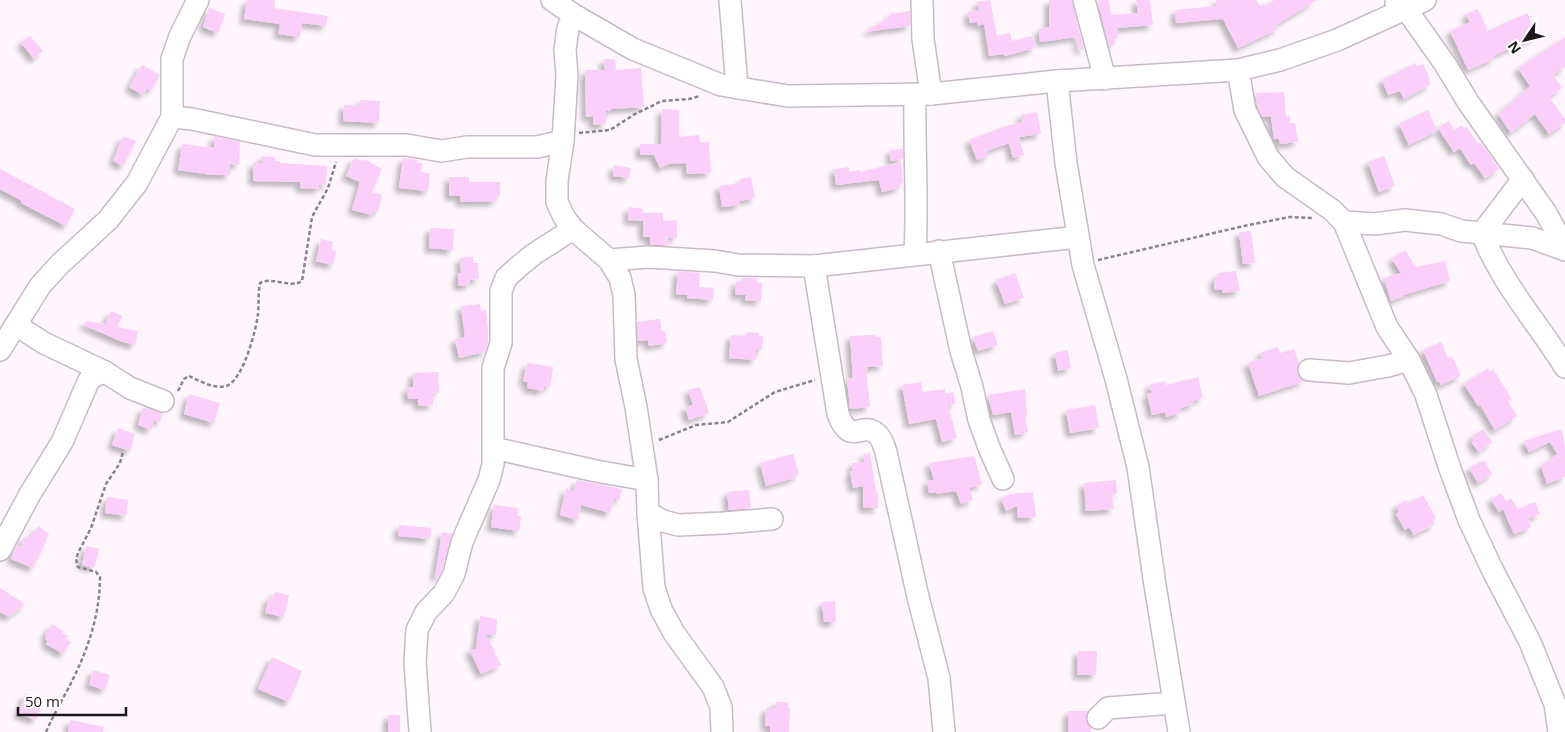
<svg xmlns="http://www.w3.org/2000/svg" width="1565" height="732" font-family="'Open Sans',sans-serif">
<defs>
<filter id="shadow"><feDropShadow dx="-4.5" dy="4.5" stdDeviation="2.5" flood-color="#0004"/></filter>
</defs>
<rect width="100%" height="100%" fill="#fef5fd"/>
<!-- building -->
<g fill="#fbcffa" filter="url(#shadow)">
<path d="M247 0H275L274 8 328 16 326 26 302 23 300 37 278 34 280 24 244 19Z"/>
<path d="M990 0 997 36 1010 33 1012 41 1032 36 1035 48 1005 56 1004 54 989 56 984 24 977 26V22L970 23 968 12 979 10 977 2Z"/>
<path d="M1049 0H1072L1084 50H1079L1077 37 1040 42 1039 29 1049 27Z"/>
<path d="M1097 0H1109L1111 15 1138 13 1136 0H1150L1153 25 1117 28 1118 38H1114V45L1109 46Z"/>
<path d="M1215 0H1256L1260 6 1264 4 1265 6 1274 0H1317L1276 25 1278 29 1238 48 1223 19 1176 23 1175 10 1218 6Z"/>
<path d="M209 8 225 14 218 33 203 27Z"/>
<path d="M1478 9 1488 31 1527 13 1537 36 1493 56 1494 59 1468 70 1450 31 1470 22 1466 14Z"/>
<path d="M910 11V26L865 32 890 17V14Z"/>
<path d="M30 36 43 51 34 59 21 43Z"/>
<path d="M1565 37V67L1553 75 1562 88 1549 97 1565 119V123L1549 134 1535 114 1511 133 1498 114 1530 86 1518 68Z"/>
<path d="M604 59H615L616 70 641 68 644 107 611 109V111H606V124L593 125V116L586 117 585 70H605Z"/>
<path d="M1415 63 1417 66 1423 64 1430 79 1429 80 1431 84 1404 99 1400 91 1388 95 1382 80Z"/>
<path d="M142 65 160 75 151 90 147 88 143 95 129 87Z"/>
<path d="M1284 92 1286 117 1290 116V123H1295L1298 142 1280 144 1279 139H1274L1271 116 1262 117 1257 106 1256 93Z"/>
<path d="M360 100 380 101 379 123 343 121 344 105 359 106Z"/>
<path d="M662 109 679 110V137L699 135 700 142H709L711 173 687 174 686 163 669 164 660 168 654 155H640V144H661Z"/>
<path d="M1428 110 1437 131 1409 145 1399 124Z"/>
<path d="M1037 112 1041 134 1019 137 1024 155 1013 158 1009 143 987 151 989 156 977 160 969 140 1003 127 1022 122 1021 115Z"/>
<path d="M1449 121 1454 130 1462 125 1464 128 1467 127 1478 144 1481 142 1499 169 1485 178 1474 163 1471 165 1460 148 1454 152 1438 128Z"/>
<path d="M123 136 136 141 123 166 113 161Z"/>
<path d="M214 136 240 142 239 165 230 164V175H212L178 170 182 144 214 148Z"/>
<path d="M903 149V159L891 161 890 150Z"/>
<path d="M262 156 275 157V161H280V163L327 166 326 185H319V189L300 188V182L253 181V163H262Z"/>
<path d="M1384 156 1395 186 1379 192 1368 162Z"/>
<path d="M354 158 363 161 364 159 382 169 372 192 382 195 378 212 373 211 372 215 352 210 360 182 346 176Z"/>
<path d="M403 158 418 160 417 163H422L421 172 430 174 428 191 399 188Z"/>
<path d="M901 162 903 183 899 184 900 188 882 192 879 180 836 185 834 169 849 167V172L860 170V172Z"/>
<path d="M614 165 631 168 629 178 613 176Z"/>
<path d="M0 169 75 209 66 226 21 203 22 201 0 189Z"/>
<path d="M449 177H469V182H500V196H496V201L460 202V196H449Z"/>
<path d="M751 177 755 198 739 201 740 205 722 207 719 186 741 183 740 179Z"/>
<path d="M629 207 643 209V213H663V221L677 220V238H668L669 245H650V237H643V214L642 221 628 220Z"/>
<path d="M430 228 454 229 453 250 429 248Z"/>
<path d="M1251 231 1255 263 1243 264 1239 232Z"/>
<path d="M321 239 333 242 332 250 336 251 333 265 316 261Z"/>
<path d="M1405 250 1416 267 1445 261 1450 281 1404 295V296L1391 301 1384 278 1401 273 1392 259Z"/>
<path d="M473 257V263H478L479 279 470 280V285L458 286V273H461L460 258Z"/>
<path d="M678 271 700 273 699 287 714 288 713 300 687 298 688 295 676 294Z"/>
<path d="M1236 271 1240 291 1222 293V289L1215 290 1214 278 1219 277 1218 273Z"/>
<path d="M1015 273 1024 298 1005 304 996 280Z"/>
<path d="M742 278H757V283H762L761 301 745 300 746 295H735L736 281 741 282Z"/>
<path d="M480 304 481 311 486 310 488 329V341L485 352 459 358 455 339 465 337 461 306Z"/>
<path d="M111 311 122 316 117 327 138 331 135 345 120 341 84 325 86 321 105 324Z"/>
<path d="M660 319 662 331H665L667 343 649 346 648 340 638 341 637 322Z"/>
<path d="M993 331 998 345 978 351 973 337Z"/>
<path d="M747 332 759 333V336H763L762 350H756V360L729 358 731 335 746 336Z"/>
<path d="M875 335V337H881L883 366 868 367V370H866L870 407 850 409 847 379 853 378 850 336Z"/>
<path d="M1441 342 1448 358 1452 356 1461 376 1441 385 1439 381 1437 382 1423 350Z"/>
<path d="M1278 347 1280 353 1294 349 1299 363 1297 369 1298 375 1305 381 1259 396 1248 363 1262 358 1260 353Z"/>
<path d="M1068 350 1071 368 1058 371 1055 353Z"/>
<path d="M527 363 553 367 550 387 544 386 543 391 527 388 528 382H523Z"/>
<path d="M1488 368 1490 372 1493 369 1512 399 1508 401 1517 416 1495 430 1480 405 1478 406 1464 384Z"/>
<path d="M438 372 439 393H433V405L418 406V399H408L407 387H413V373Z"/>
<path d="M1198 377 1203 398 1193 401 1194 404 1180 408 1181 413 1166 417 1165 412 1152 415 1147 394 1152 393 1149 385 1164 381 1166 385Z"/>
<path d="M921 382 923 392 945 389V394L954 392 955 404 948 405 957 438 942 442 936 419 909 424 902 385Z"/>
<path d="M700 387 709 413 689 420 685 407 693 405 688 390Z"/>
<path d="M1025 389 1027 417H1025L1028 432 1015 435 1011 412 993 415 988 395Z"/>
<path d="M189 394 220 403 214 423 184 414Z"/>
<path d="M1095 405 1099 428 1070 433 1066 410Z"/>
<path d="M143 407 163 413 160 422 154 420 151 430 138 425Z"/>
<path d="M118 428 135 434 130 451 112 445Z"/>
<path d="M1483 429 1492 442 1479 452 1471 442 1474 440 1472 437Z"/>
<path d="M1558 430H1562L1565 448V477L1547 484 1541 466 1557 454 1550 442 1529 452 1524 441Z"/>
<path d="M870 453 876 493H878V508H863V486L853 488 850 472 853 471 852 463 864 462V454Z"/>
<path d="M793 454 799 475 794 476V478L766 486 760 463Z"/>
<path d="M974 456 982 484 969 488 973 500 961 504 956 491 936 494V492L929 493 927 481 934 480 929 463Z"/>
<path d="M1484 460 1492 474 1478 483 1469 468Z"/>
<path d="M577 480 622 489 619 500 614 498 610 513 581 505 578 520 560 515 566 488 573 492Z"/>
<path d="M1116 480 1117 493 1112 494 1114 509 1086 511 1084 483Z"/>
<path d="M749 490 751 508 729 510 727 492Z"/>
<path d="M1033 492 1036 517 1018 518 1017 506 1006 511 1001 498 1011 494Z"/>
<path d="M1501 493 1506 501 1511 498 1518 509 1535 502 1540 514 1528 519 1531 527 1514 534 1503 509 1499 512 1491 500Z"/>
<path d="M1423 495 1436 518 1433 520 1435 524 1414 535 1409 527 1405 530 1396 514 1399 512 1396 506 1406 500 1408 503Z"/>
<path d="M107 497 128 500 126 516 105 513Z"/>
<path d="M494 505 518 508 517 515 521 516 519 531 491 527Z"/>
<path d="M399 525 431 528 430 539 398 536Z"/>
<path d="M39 526 49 534 33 568 11 559 16 546 20 547 25 536 30 538Z"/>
<path d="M442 532 452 534 442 570 438 578 435 577Z"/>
<path d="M86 546 99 549 94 568 82 565Z"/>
<path d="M0 588 25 604 9 617 0 612Z"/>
<path d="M275 592 289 595 284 617 265 613 269 597 273 598Z"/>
<path d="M835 601 836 622H824L822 602Z"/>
<path d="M480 616 497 619 496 635 486 634 501 665 481 674 469 649H476Z"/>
<path d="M52 624 63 631 62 633 68 636 66 639 71 642 63 654 46 644 48 641 45 639 47 636 45 635Z"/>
<path d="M1078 651H1097L1096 675H1077Z"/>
<path d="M272 657 302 671 289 702 258 689Z"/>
<path d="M93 670 110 675 105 690 89 685Z"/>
<path d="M25 694 43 700 36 720 18 714Z"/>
<path d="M776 702H788L787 707 790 708 789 732H770V726H765L766 708H775Z"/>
<path d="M1068 711H1088L1086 721 1091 728V732H1068Z"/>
<rect x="388" y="715" width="12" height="17"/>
<path d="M70 720 104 727 103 732H68Z"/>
</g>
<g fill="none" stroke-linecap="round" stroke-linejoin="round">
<defs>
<g id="minor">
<path d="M552 0 574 15 633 49 721 85 788 96 931 94 1057 81 1238 70 1280 60 1337 40 1425 0"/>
<path d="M730 0 737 88"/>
<path d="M922 0 923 39 931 94"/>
<path d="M1084 0 1105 79"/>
<path d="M1396 3 1406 9 1445 64 1468 102 1546 213 1565 248"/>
<path d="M574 15 568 28 565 50 567 75 563 141 557 181V202L564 217 573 229 609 260 620 278 624 295 626 359 636 407 647 480 648 513 654 588 661 609 674 633 713 687 721 707 722 732"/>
<path d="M1238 70 1245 110 1268 157 1285 177 1332 210 1344 222 1387 327 1409 360 1426 395 1450 469 1469 520 1492 569 1530 642 1555 704 1559 732"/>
<path d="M1057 81 1066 163 1083 265 1116 379 1138 467 1155 585 1179 732"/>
<path d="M172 117 192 119 315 145H407L441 151 467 147H537L563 141"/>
<path d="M1344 222 1375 224 1405 220 1441 224 1461 231 1532 238 1565 250"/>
<path d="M1482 233C1501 283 1538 323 1565 367"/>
<path d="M1482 233 1523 179"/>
<path d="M939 251 961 351 972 387 979 420 990 450 1003 479"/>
<path d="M915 254C918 201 914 148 915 94"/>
<path d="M609 260 649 257 715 261 738 265 814 266"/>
<path d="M16 325 44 343 105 372 130 388 163 401"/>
<path d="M0 350 40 286 60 264 108 220 137 183 172 117V59L180 36 198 0"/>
<path d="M1309 370 1349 373 1388 366 1409 360"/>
<path d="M493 448 596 471 647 480"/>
<path d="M648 513 663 521 678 525 724 523 772 519"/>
<path d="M0 550 30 494 62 442 89 380 96 375 105 372"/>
<path d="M1098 718 1108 708 1174 703"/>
<path d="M420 732 415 662 417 630 426 612 444 593 454 574 462 542 489 480 493 464V368L501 343V291L506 278 517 268 534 254 573 229"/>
<path d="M944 732 939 678 918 597 886 452C884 446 882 438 877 434 861 420 851 448 838 414L814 266 1078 237"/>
</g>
</defs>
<!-- minor casing -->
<use href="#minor" stroke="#c8bac7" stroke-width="24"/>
<!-- path -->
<g stroke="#898288" stroke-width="2.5" stroke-dasharray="4 2.5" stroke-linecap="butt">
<path d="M579 133 610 130 635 114 662 101 689 99 700 96"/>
<path d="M1098 260 1244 226 1290 217 1313 218"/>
<path d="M178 391 184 379 189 376C200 381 213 389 226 386 243 381 256 330 258 314 259 303 258 293 260 283 273 276 290 289 302 281L312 217 328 188 336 162"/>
<path d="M659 440 696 425 728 422 775 392 815 380"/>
<path d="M46 732C53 716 61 702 69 687 87 652 100 616 100 577L96 572 78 567 76 559 78 553 91 528 106 484 120 463 123 452"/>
</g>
<!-- minor -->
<use href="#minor" stroke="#fff" stroke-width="21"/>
</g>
<!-- north arrow -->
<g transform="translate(1525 40) rotate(235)" stroke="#ffffff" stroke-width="4" paint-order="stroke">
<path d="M0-4L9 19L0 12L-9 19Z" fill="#1c171c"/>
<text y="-8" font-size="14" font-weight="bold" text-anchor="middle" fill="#1c171c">N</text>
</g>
<!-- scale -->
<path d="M18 707v8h108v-8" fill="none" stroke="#1c171c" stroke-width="2.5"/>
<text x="25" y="707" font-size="15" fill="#1c171c" stroke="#ffffff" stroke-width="4" paint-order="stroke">50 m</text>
</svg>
